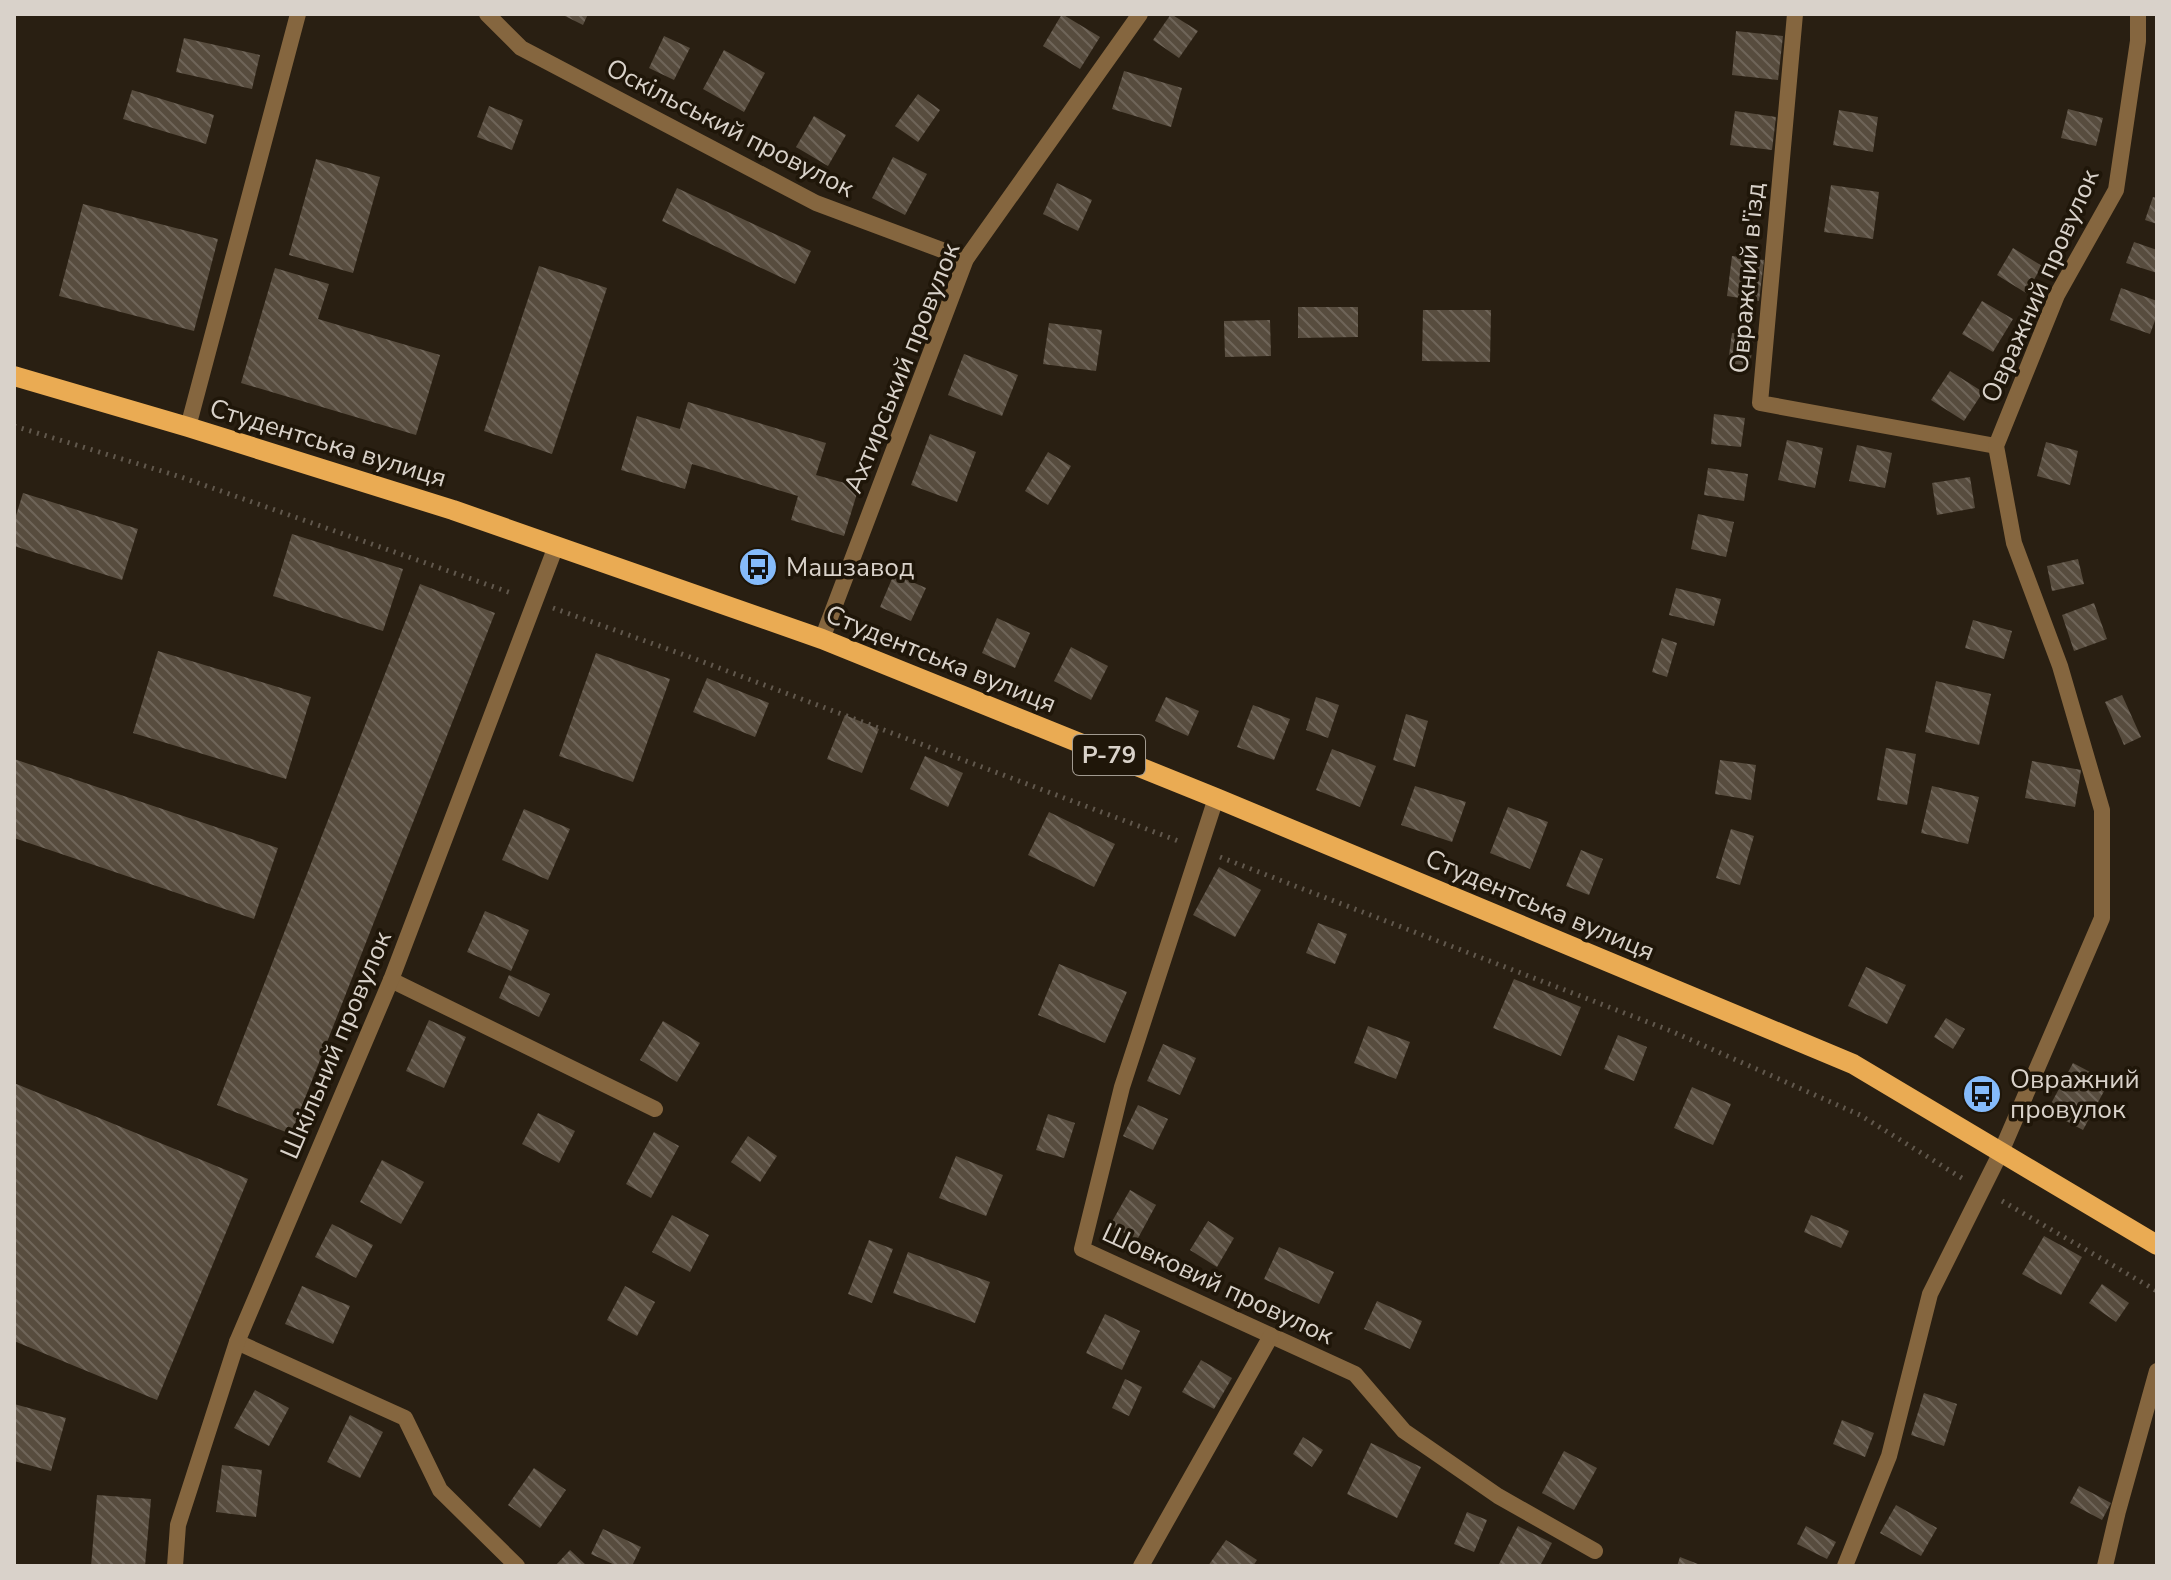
<svg xmlns="http://www.w3.org/2000/svg" width="2171" height="1580" font-family="'Nunito Sans',sans-serif">
<defs>
<pattern id="building-back-hatch" width="6" height="6" patternUnits="userSpaceOnUse" patternTransform="scale(2)"><rect width="6" height="6" fill="#574c3e"/><path d="M-1 5l2 2M0 0l6 6M5-1l2 2" fill="none" stroke="#6f6559"/></pattern>
</defs>
<rect width="100%" height="100%" fill="#291f12"/>
<!-- building -->
<g fill="url(#building-back-hatch)">
<path d="M561 14H588L583 25Z"/>
<path d="M1062 14 1100 37 1080 69 1043 46Z"/>
<path d="M1171 14 1198 31 1179 58 1153 40Z"/>
<path d="M1736 31 1783 36 1778 80 1732 75Z"/>
<path d="M664 36 690 48 674 80 649 68Z"/>
<path d="M184 38 260 55 252 89 176 72Z"/>
<path d="M724 50 765 73 744 112 703 89Z"/>
<path d="M1124 71 1182 88 1171 127 1112 109Z"/>
<path d="M132 90 214 115 206 144 123 119Z"/>
<path d="M918 94 940 110 918 142 895 126Z"/>
<path d="M489 106 523 120 512 150 477 137Z"/>
<path d="M2068 109 2103 118 2096 146 2061 138Z"/>
<path d="M1839 110 1878 117 1873 152 1833 145Z"/>
<path d="M1735 111 1776 117 1772 150 1730 145Z"/>
<path d="M814 116 846 135 828 166 796 147Z"/>
<path d="M893 157 927 174 905 215 872 198Z"/>
<path d="M316 159 380 177 353 273 289 255Z"/>
<path d="M1057 183 1092 200 1078 231 1043 214Z"/>
<path d="M1831 185 1879 192 1873 239 1824 232Z"/>
<path d="M677 188 811 251 795 284 662 221Z"/>
<path d="M2153 197 2157 198V224L2145 220Z"/>
<path d="M83 204 218 239 194 331 59 296Z"/>
<path d="M2134 242 2157 250V273L2126 263Z"/>
<path d="M2013 248 2042 266 2026 293 1997 275Z"/>
<path d="M1732 256 1764 260 1759 301 1727 296Z"/>
<path d="M539 266 607 288 552 454 484 431Z"/>
<path d="M275 268 329 284 318 319 440 355 416 435 241 383Z"/>
<path d="M2121 288 2157 301V315L2150 334 2110 320Z"/>
<path d="M1982 301 2013 319 1993 352 1962 334Z"/>
<path d="M1298 307H1358V337L1298 338Z"/>
<path d="M1423 310H1491L1490 362 1422 361Z"/>
<path d="M1270 320 1271 356 1225 357 1224 321Z"/>
<path d="M1049 323 1102 330 1096 371 1043 364Z"/>
<path d="M1732 333 1754 336 1750 366 1728 363Z"/>
<path d="M964 354 1018 375 1002 416 948 395Z"/>
<path d="M1950 371 1983 392 1964 421 1931 400Z"/>
<path d="M688 402 826 443 816 475 859 487 844 536 791 520 798 496 692 464 685 489 621 470 637 416 680 429Z"/>
<path d="M1714 414 1745 418 1741 447 1711 444Z"/>
<path d="M930 434 976 452 957 502 911 485Z"/>
<path d="M1787 440 1823 448 1815 488 1778 480Z"/>
<path d="M2046 442 2078 451 2070 485 2037 476Z"/>
<path d="M1857 445 1892 453 1885 488 1849 481Z"/>
<path d="M1048 452 1071 466 1048 505 1025 491Z"/>
<path d="M1708 468 1748 474 1744 501 1704 495Z"/>
<path d="M1970 477 1975 508 1937 515 1932 483Z"/>
<path d="M23 493 138 529 122 580 14 546V522Z"/>
<path d="M1698 514 1734 522 1726 557 1691 549Z"/>
<path d="M292 534 403 569 383 631 273 596Z"/>
<path d="M2078 559 2084 584 2052 591 2047 566Z"/>
<path d="M894 574 926 588 911 621 880 607Z"/>
<path d="M420 584 495 613 291 1134 217 1105Z"/>
<path d="M1676 588 1721 599 1714 626 1669 615Z"/>
<path d="M2094 603 2107 639 2074 651 2062 615Z"/>
<path d="M997 618 1030 633 1015 668 982 653Z"/>
<path d="M1973 620 2012 631 2004 659 1965 648Z"/>
<path d="M1662 638 1677 643 1667 677 1652 672Z"/>
<path d="M1071 647 1108 666 1091 700 1054 681Z"/>
<path d="M158 651 311 697 286 779 133 733Z"/>
<path d="M596 653 670 679 633 782 559 756Z"/>
<path d="M707 678 769 703 755 737 693 712Z"/>
<path d="M1936 681 1991 694 1979 745 1925 732Z"/>
<path d="M2122 695 2141 737 2124 745 2105 702Z"/>
<path d="M1166 697 1199 711 1188 736 1155 721Z"/>
<path d="M1316 697 1339 705 1328 738 1306 730Z"/>
<path d="M1253 705 1290 719 1274 760 1237 747Z"/>
<path d="M1406 714 1428 721 1415 767 1393 760Z"/>
<path d="M845 715 879 729 862 773 827 759Z"/>
<path d="M1886 748 1916 754 1907 805 1877 800Z"/>
<path d="M1332 749 1376 766 1360 807 1316 790Z"/>
<path d="M925 756 963 773 948 807 910 789Z"/>
<path d="M14 759 278 848 254 919 14 838Z"/>
<path d="M1720 760 1756 765 1751 800 1715 794Z"/>
<path d="M2032 761 2081 770 2075 807 2025 798Z"/>
<path d="M1415 786 1466 802 1452 842 1401 825Z"/>
<path d="M1932 786 1979 797 1968 844 1921 833Z"/>
<path d="M1508 807 1548 822 1530 869 1490 853Z"/>
<path d="M524 809 570 829 548 880 502 860Z"/>
<path d="M1049 812 1115 844 1094 887 1028 855Z"/>
<path d="M1731 829 1754 836 1740 885 1716 878Z"/>
<path d="M1581 850 1603 859 1589 895 1566 886Z"/>
<path d="M1219 867 1261 890 1235 937 1193 915Z"/>
<path d="M485 911 529 930 511 971 467 952Z"/>
<path d="M1318 923 1347 934 1335 964 1306 953Z"/>
<path d="M1059 964 1127 992 1105 1043 1038 1015Z"/>
<path d="M1866 967 1906 985 1887 1024 1848 1006Z"/>
<path d="M509 975 550 994 539 1017 499 998Z"/>
<path d="M1514 979 1581 1007 1561 1056 1493 1028Z"/>
<path d="M1946 1018 1965 1029 1953 1049 1934 1037Z"/>
<path d="M429 1020 466 1037 444 1088 406 1071Z"/>
<path d="M663 1021 700 1043 677 1082 640 1060Z"/>
<path d="M1368 1026 1410 1042 1396 1079 1354 1063Z"/>
<path d="M1618 1035 1647 1047 1634 1081 1604 1069Z"/>
<path d="M1163 1044 1196 1058 1180 1095 1147 1081Z"/>
<path d="M2073 1063 2109 1082 2083 1130 2047 1111Z"/>
<path d="M14 1083 248 1179 157 1400 14 1341Z"/>
<path d="M1692 1087 1731 1104 1713 1145 1674 1128Z"/>
<path d="M1138 1105 1168 1119 1153 1150 1123 1136Z"/>
<path d="M538 1113 575 1131 559 1163 522 1144Z"/>
<path d="M1048 1114 1075 1123 1064 1158 1036 1150Z"/>
<path d="M654 1132 679 1146 651 1198 626 1184Z"/>
<path d="M748 1136 777 1156 760 1182 731 1162Z"/>
<path d="M956 1156 1003 1175 986 1216 939 1198Z"/>
<path d="M382 1160 424 1182 401 1224 360 1202Z"/>
<path d="M1130 1190 1156 1205 1137 1240 1110 1225Z"/>
<path d="M672 1215 709 1235 690 1272 652 1252Z"/>
<path d="M1811 1215 1849 1231 1841 1248 1804 1232Z"/>
<path d="M1208 1221 1234 1238 1217 1267 1190 1250Z"/>
<path d="M332 1224 373 1245 356 1278 315 1257Z"/>
<path d="M2044 1236 2082 1257 2061 1295 2022 1274Z"/>
<path d="M869 1240 893 1249 872 1303 848 1294Z"/>
<path d="M1279 1247 1334 1272 1319 1304 1264 1279Z"/>
<path d="M908 1252 990 1282 975 1323 893 1293Z"/>
<path d="M2102 1284 2129 1303 2116 1322 2089 1303Z"/>
<path d="M302 1286 350 1306 333 1344 285 1324Z"/>
<path d="M625 1286 655 1302 637 1336 607 1320Z"/>
<path d="M1377 1301 1422 1321 1410 1349 1364 1329Z"/>
<path d="M1105 1314 1140 1331 1122 1370 1086 1353Z"/>
<path d="M1201 1360 1232 1378 1214 1409 1182 1392Z"/>
<path d="M1125 1379 1142 1387 1129 1416 1112 1408Z"/>
<path d="M255 1390 289 1408 269 1446 234 1428Z"/>
<path d="M1924 1393 1957 1404 1944 1446 1911 1435Z"/>
<path d="M14 1404 66 1418 51 1471 14 1461Z"/>
<path d="M350 1415 383 1432 360 1478 327 1462Z"/>
<path d="M1842 1420 1874 1433 1865 1457 1833 1444Z"/>
<path d="M1303 1437 1323 1450 1312 1467 1293 1454Z"/>
<path d="M1371 1443 1421 1467 1397 1518 1347 1494Z"/>
<path d="M1564 1451 1597 1468 1574 1510 1542 1493Z"/>
<path d="M222 1465 262 1470 256 1517 216 1512Z"/>
<path d="M534 1468 566 1490 540 1528 508 1505Z"/>
<path d="M2079 1486 2111 1503 2102 1520 2070 1503Z"/>
<path d="M97 1495 151 1499 145 1566H91Z"/>
<path d="M1896 1505 1937 1528 1921 1556 1880 1533Z"/>
<path d="M1467 1512 1487 1520 1474 1552 1454 1544Z"/>
<path d="M1518 1526 1552 1543 1540 1566H1498Z"/>
<path d="M1806 1526 1836 1542 1827 1559 1797 1544Z"/>
<path d="M603 1529 641 1547 632 1566H617L591 1554Z"/>
<path d="M1226 1540 1257 1560 1253 1566H1208Z"/>
<path d="M570 1550 587 1566H555Z"/>
<path d="M1680 1557 1703 1566H1677Z"/>
</g>
<g fill="none" stroke-linecap="round" stroke-linejoin="round">
<!-- path -->
<g stroke="#61584d" stroke-width="5" stroke-dasharray="2 6" stroke-linecap="butt">
<path d="M14 426 181 477 514 594"/>
<path d="M553 608 690 657 1181 842"/>
<path d="M1220 857 1671 1031 1860 1115 1965 1180"/>
<path d="M2002 1201 2157 1291"/>
</g>
<!-- service -->
<g stroke="#85663f" stroke-width="16">
<path d="M391 980 655 1109"/>
<path d="M2105 1566 2118 1511 2157 1371"/>
</g>
<!-- minor -->
<g stroke="#85663f" stroke-width="16">
<path d="M487 14 521 48 816 203 966 259"/>
<path d="M1795 14 1760 403 1996 446"/>
<path d="M188 427 298 14"/>
<path d="M822 639 966 259 1140 14"/>
<path d="M1216 798 1122 1087 1082 1249 1355 1374 1404 1431 1498 1496 1595 1551"/>
<path d="M237 1342 405 1418 440 1490 517 1566"/>
<path d="M175 1566 178 1525 237 1342 391 980 556 546"/>
<path d="M1141 1566 1271 1336"/>
<path d="M1845 1566 1889 1456 1930 1294 2001 1152 2102 918V810L2060 666 2014 543 1996 446 2057 295 2116 190 2138 41V14"/>
</g>
<!-- primary -->
<path stroke="#eaab53" stroke-width="20" d="M14 376 188 427 453 510 822 639 1216 798 1853 1064 2157 1245"/>
</g>
<!-- icons -->
<defs>
<symbol id="bus-disc" viewBox="-11 -11 22 22"><circle r="9.5" fill="#85bbfb" stroke="#1f1609"/><path d="M-5-6H5V4H4V6H2V4H-2V6H-4V4H-5ZM-3.5-4V0h7V-4ZM-3.5 1.2v1.5H-2V1.2ZM2 1.2v1.5H3.5V1.2Z" fill="#111"/></symbol>
</defs>
<g fill-rule="evenodd">
<use href="#bus-disc" x="736" y="545" width="44" height="44"/>
<use href="#bus-disc" x="1960" y="1072" width="44" height="44"/>
</g>
<g text-anchor="middle" dominant-baseline="central" stroke-width="7" stroke-linejoin="round" paint-order="stroke">
<!-- shield labels -->
<rect fill="#1f1609" stroke="#a19a90" stroke-width="2" x="1073" y="735" width="72" height="40" rx="6"/>
<g font-size="24" font-weight="bold" fill="#d9d2ca">
<text x="1109" y="755">Р-79</text>
</g>
<!-- street labels -->
<g font-size="26" fill="#d9d2ca" stroke="#1f1609">
<text transform="translate(730 128) rotate(27)">Оскільський провулок</text>
<text transform="translate(1747 278) rotate(-85)">Овражний в'їзд</text>
<text transform="translate(2040 286) rotate(-66)">Овражний провулок</text>
<text transform="translate(902 368) rotate(-68)">Ахтирський провулок</text>
<text transform="translate(328 443) rotate(17)">Студентська вулиця</text>
<text transform="translate(941 659) rotate(22)">Студентська вулиця</text>
<text transform="translate(1540 905) rotate(23)">Студентська вулиця</text>
<text transform="translate(336 1045) rotate(-67)">Шкільний провулок</text>
<text transform="translate(1218 1284) rotate(25)">Шовковий провулок</text>
</g>
<!-- poi labels -->
<g font-size="26" fill="#d9d2ca" stroke="#1f1609" text-anchor="start">
<text x="786" y="567">Машзавод</text>
<text x="2010" y="1079">Овражний<tspan x="2010" dy="30">провулок</tspan></text>
</g>
</g>
<!-- border -->
<rect width="2171" height="1580" fill="none" stroke="#d9d2ca" stroke-width="32"/>
</svg>
